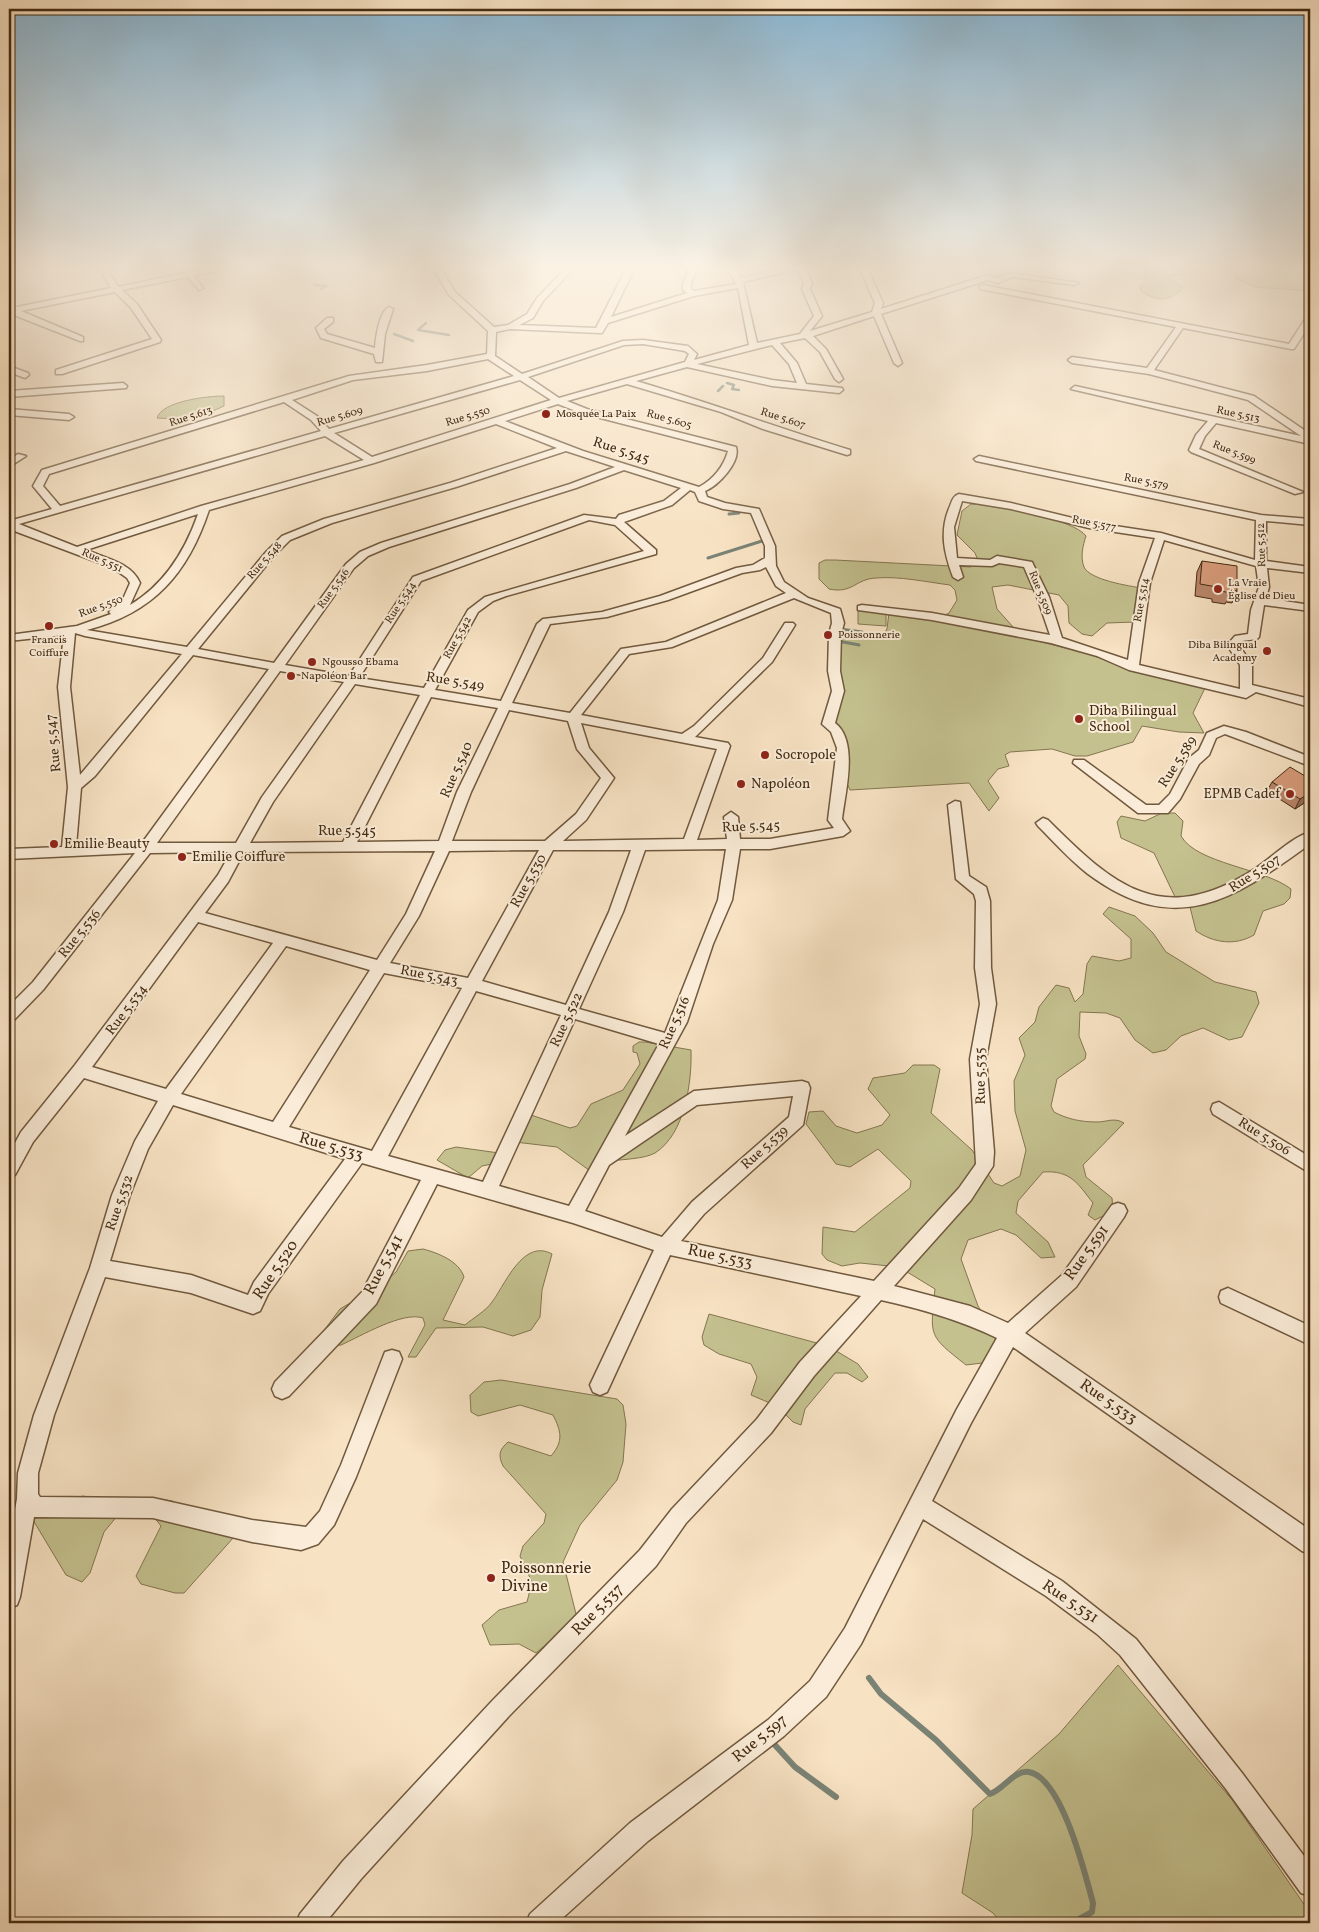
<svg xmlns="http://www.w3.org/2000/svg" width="1319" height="1932" font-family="Vollkorn,serif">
<rect width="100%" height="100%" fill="#f7e2c3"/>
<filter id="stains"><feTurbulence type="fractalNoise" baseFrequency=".004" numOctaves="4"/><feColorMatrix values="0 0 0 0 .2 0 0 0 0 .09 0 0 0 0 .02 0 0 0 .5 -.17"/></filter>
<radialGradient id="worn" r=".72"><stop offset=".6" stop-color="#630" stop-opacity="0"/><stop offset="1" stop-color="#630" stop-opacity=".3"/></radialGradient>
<!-- green -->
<g fill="#c4c18f" stroke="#847650">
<path d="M1141 265H1199V272L1171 276 1169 278 1183 288C1170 302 1156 302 1141 291L1140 286 1146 280 1145 270Z"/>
<path d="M1225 265H1310V272L1299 275 1310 282V291L1255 287 1235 278 1237 276Z"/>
<path d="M224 396V406C205 416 179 420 157 418 162 401 208 396 224 396Z"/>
<path d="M971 504C993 504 1074 519 1086 536 1083 545 1080 557 1084 567 1090 580 1129 586 1142 588L1135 622 1107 623 1092 636 1082 634 1069 623 1068 606 1059 595 1008 585 992 587 997 609 1022 637 1089 654 1124 667 1205 688 1193 713 1204 733 1179 732 1142 726 1133 742 1087 756H1075L1052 749 1010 752 1005 755 1009 766 998 769 988 781 999 798 989 811 969 783 850 790 844 777 845 740 834 720 843 630 882 637 887 629 889 612 941 617 949 613 957 600 955 590 950 585C926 582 900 576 876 578 855 579 853 594 829 589L819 579V563L825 560H835L971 567 977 558 975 553 957 535 962 511Z"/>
<path d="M858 609 886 611V626L858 624Z"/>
<path d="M1162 813H1175L1183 821 1181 836C1197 864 1264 868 1291 889L1290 898 1284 904 1263 911 1254 935C1235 946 1214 943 1196 931L1189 903 1176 899 1154 853 1121 838 1117 822 1121 816 1145 821Z"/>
<path d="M1109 907 1135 916 1153 933 1166 952 1215 982 1256 992 1259 1003 1242 1037 1229 1040 1203 1028 1181 1036 1166 1050 1153 1053 1135 1040 1120 1018 1106 1013 1080 1012 1079 1036 1086 1054 1085 1059 1057 1079 1051 1106 1054 1112C1067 1119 1081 1122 1097 1122 1107 1122 1114 1117 1124 1123L1083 1165 1086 1177 1112 1198 1113 1211 1095 1220 1088 1215 1093 1203C1078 1184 1071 1170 1043 1172L1018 1201 1016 1213 1048 1242 1055 1257 1041 1258 1016 1235 1001 1229 968 1240 961 1259 978 1306 996 1335 990 1362 966 1365C928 1335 930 1337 935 1289L899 1267 860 1263 842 1266 827 1260 822 1254 823 1227 855 1232 910 1188 911 1181 878 1149 850 1167 836 1164 806 1124 809 1112 823 1111 836 1126 857 1133 882 1125 890 1115 868 1089 873 1078 905 1073 913 1065H934L940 1069 931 1113 972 1150 994 1183 1002 1186 1020 1176 1026 1150 1015 1111 1014 1081 1025 1055 1019 1038 1035 1022 1039 1007 1056 985 1069 988 1075 1002 1083 994 1087 964 1092 956 1119 961 1131 958V939L1103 914Z"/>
<path d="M639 1042H645L691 1050C692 1082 685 1134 655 1153 644 1159 624 1159 612 1161L607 1169 593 1173 557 1147 515 1142 497 1163 482 1166 468 1178 437 1160 445 1150 456 1147 499 1153 514 1128 531 1115 570 1128 577 1126 591 1104 623 1090 640 1064 637 1053 633 1052V1046Z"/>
<path d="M423 1249C438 1253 459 1261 464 1277L443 1320 465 1325C473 1318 486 1311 492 1302 505 1285 523 1238 552 1254L542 1290 540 1317 531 1330 513 1336 483 1327 436 1328 416 1357H408L425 1325 423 1318C403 1311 361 1336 341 1345L332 1346 319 1337 340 1309 382 1284 396 1272 408 1251Z"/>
<path d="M709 1314 828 1346 858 1364 868 1377 862 1382 847 1373H835L805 1409 801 1425 793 1422 777 1406 751 1395 757 1377 751 1364 719 1354 704 1345 702 1337Z"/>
<path d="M501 1380 617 1399 623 1405 626 1424 623 1462 617 1480 580 1525 563 1562 577 1618 536 1653 519 1644 490 1645 482 1625 499 1610 527 1602 532 1582 520 1556 523 1546 544 1523 546 1514 503 1466C498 1455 499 1450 508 1442L551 1456C564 1441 561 1431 553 1415L520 1405 478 1416 471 1412 470 1395 484 1382Z"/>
<path d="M83 1496 107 1501 154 1498 172 1501 193 1510 234 1537 184 1593H175L141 1584 136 1576 161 1526 151 1513 118 1515 104 1532 90 1573 82 1582 66 1575 33 1520 63 1501Z"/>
<path d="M1118 1665 1233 1801 1310 1913V1923H1001L993 1913 962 1893 972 1835 973 1809 1059 1734Z"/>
</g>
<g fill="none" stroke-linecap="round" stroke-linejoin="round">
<!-- stream-far2 -->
<g stroke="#7a8375" stroke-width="2.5">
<path d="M315 285 327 286 321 289"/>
<path d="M426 323 418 330 449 335"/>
<path d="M394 334 413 341"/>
<path d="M727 383 734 385 732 389 739 390"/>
<path d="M718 391 723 386"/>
</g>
<!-- stream-far1 -->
<g stroke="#7a8375" stroke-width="3">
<path d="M729 514 739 513V510"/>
<path d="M708 558 765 540"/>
<path d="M840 629 862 632"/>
<path d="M838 641 859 645"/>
</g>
<!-- stream -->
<g stroke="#7a8375" stroke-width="6">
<path d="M869 1678 881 1694 936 1740 990 1794C1003 1790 1015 1769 1029 1772 1062 1778 1085 1874 1093 1903L1092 1912 1072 1923"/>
<path d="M774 1744 795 1767 836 1797"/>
</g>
<defs>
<g id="minor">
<path d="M22 265H34L9 272V268Z"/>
<path d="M97 265H105L118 287 185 273 179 265H187L191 272 227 265H240L194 276 203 288 199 290 188 277 122 290 137 304 161 340 160 342 62 374H56V370L152 339 131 308 115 292 21 311 83 337V341H80L9 313V309L12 308 111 288Z"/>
<path d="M431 265H439L455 292 494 327 508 325 527 314 537 298 569 265H577L543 301 533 318 519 325 596 328 628 265H636L611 317 687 293 683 290V283L690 268 685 265 698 267 691 283V289L694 291 736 284 726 265H734L741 278 796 265H808L805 267 812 283 810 289 822 316 810 331 872 312 875 303 858 265H866L883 303 881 309 988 275 998 278 1011 273 1079 283 1075 285 1012 277 998 283 988 280 881 314 902 363 898 366 894 363 874 316 813 336 826 349 843 379 839 382 835 379 820 352 805 338 780 343 797 363 806 384 842 388 843 390 839 393 772 386 687 367 636 381C708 402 778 428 850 450V454L847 455 763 429 721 412 627 384 567 401 587 409 736 447C741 462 718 486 705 491L707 497 725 503 759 509 775 546 776 566 784 582 808 598 840 609 844 623 841 634 840 671 844 691 835 723C859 741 845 793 842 819L850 831 843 836 770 849H740L732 900 713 944 687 1022 625 1136 694 1091 802 1081 808 1083 810 1088 803 1125 704 1214 681 1241 874 1281 959 1188 976 1164 970 1059 980 1004 975 968 976 901 974 894 956 879 948 805 955 801 960 802 969 876 986 887 990 901 991 968 996 1004 986 1059 994 1152 993 1166 971 1200 894 1286 970 1306 1008 1323 1062 1275 1112 1205 1118 1203 1124 1205 1127 1211 1124 1217 1076 1287 1025 1333 1310 1530V1554L1302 1551 1013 1347 971 1423 932 1501 1062 1581 1136 1639 1242 1773 1310 1864V1896L1301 1893 1226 1789 1120 1655 1097 1634 1046 1596 923 1519 861 1644 826 1697 784 1736 648 1841 557 1923H526L530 1914 630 1823 768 1720 810 1681 845 1628 957 1409 997 1338C960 1320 922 1309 881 1300L814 1376 771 1433 686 1523 656 1566 509 1716 361 1879 325 1923H296L300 1914 343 1861 493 1700 640 1550 672 1509 757 1419 800 1362 861 1296 670 1255 607 1392 600 1395 593 1392 590 1385 654 1250 573 1223 437 1184 376 1304 289 1396 282 1399 275 1396 272 1389 275 1382 362 1292 421 1180 362 1163 268 1294 260 1311 253 1314 191 1293 105 1277 54 1415 38 1473V1494L40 1497 153 1498 252 1520 306 1527 320 1511 341 1465 385 1352 392 1350 399 1352 402 1359 356 1477 334 1525 318 1544 301 1550 252 1542 153 1518 34 1517 20 1597 17 1605 9 1608V1541L17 1499 18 1473 34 1415 90 1268 112 1195 135 1141 158 1101 84 1078 33 1142 15 1175 9 1178V1154L21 1132 75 1065 218 875 231 852 150 853 43 990 14 1020 9 1022V1006L33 982 135 853 9 859V849L62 847 68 787 58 687 64 635 9 641V635L77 626 111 614 109 612 123 599 130 583 127 578 113 568 9 529V521L52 509 33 486 42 470 349 376 427 365 487 354 488 331 449 295ZM798 269 804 283 802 289 814 316 800 334 757 343 743 282ZM738 288 749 345 694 360 697 354 688 346 643 340 623 341 522 374 495 356 496 332 510 329 599 333H602L608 323 694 296ZM643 344 685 351 689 354 685 362 559 398 528 377 624 345ZM772 345 789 364 797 383 772 380 697 364ZM488 359 514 376 329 429 317 416 292 400 353 380 427 371ZM520 380 551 400 372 457 334 433ZM284 402 311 420 321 431 60 506 43 486 49 474ZM558 404 581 413 728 451C724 466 713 480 699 487L583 451 505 421ZM496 424 557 448 450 483 324 519 282 536 266 552 187 647 87 630C154 613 188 573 209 510L374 463ZM325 436 364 460 201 506 77 547 19 524ZM566 451 615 467 570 484 381 543 360 552 346 564 274 663 198 649 274 556 290 540 332 523 456 487ZM624 470 681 488 664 501 619 515 616 519 584 515 413 577 349 676 285 665 354 568 368 556 389 547 576 488ZM690 490 695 492 699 501 723 509 751 513 765 546V558L753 565 736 568 660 596 602 612 543 619 537 624 501 701 435 690 478 612 493 601 506 596 656 554V550L624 522 672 505ZM198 514C185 551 165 584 130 605L140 583C132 563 105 558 86 550ZM589 520 615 525 644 551 485 597 468 610 424 688 359 678 421 581ZM766 567 776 586 786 593 666 642 621 649 570 713 512 703 550 624 607 617 668 600 742 573 760 570ZM794 598 831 613 832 623 829 634 828 671 832 691 822 724 831 732 837 748 828 820 834 828 770 839H740L738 817 731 812 724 817 727 839 697 840 730 746 728 743 695 737 772 662 795 625 793 623H785L763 658 694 726 682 734 581 715 629 654 672 647ZM75 633 85 636 182 654 80 775 70 687ZM193 655 269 669 142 843 76 846 81 788 95 776ZM280 671 344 682 262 797 236 843H157ZM355 684 420 695 343 842 250 843 273 802ZM431 697 498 708 457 792 439 841 357 842ZM509 710 568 721 577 749 601 778 576 814 545 841H452L471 792ZM581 723 717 749 684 839 563 841 586 820 614 778 589 748ZM726 849 718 900 665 1033 579 1009 623 912 645 850ZM539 850 468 978 390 963 419 916 449 851ZM553 850H631L609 912 566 1005 482 981ZM435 851 406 914 377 960 205 913 228 882 244 852ZM198 922 273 943 166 1089 92 1067ZM286 946 370 970 273 1122 181 1094ZM384 973 462 988 372 1151 289 1127ZM476 991 561 1015 483 1182 388 1156ZM575 1019 659 1044 569 1206 499 1186ZM793 1096 789 1117 692 1202 662 1237 585 1211 609 1165 697 1105ZM173 1105 345 1159 254 1282 248 1295 191 1275 110 1261 130 1195 148 1149Z"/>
<path d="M983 285 1289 344 1307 316H1310V324L1294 349H1291L1183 328 1154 370 1254 396 1310 434V444L1216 423 1205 436 1199 449 1303 492 1295 494 1191 452 1189 450 1196 435 1208 421 1071 389 1075 386 1301 436 1248 400 1149 374 1072 363 1068 360 1072 357 1147 368 1176 327 980 289 979 287Z"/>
<path d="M389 307 393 309 385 334 382 362H376L374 354 321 338 316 328 327 318H333V322L324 329 327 334 375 348C376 337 379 312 389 307Z"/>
<path d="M9 366 28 373 29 375 25 378 9 372Z"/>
<path d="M123 383 127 386 126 388 9 397V391Z"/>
<path d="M9 409 69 414 74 417 69 420 9 415Z"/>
<path d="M18 454 26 456 9 467V460Z"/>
<path d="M979 456 1261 515 1310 519V525L1266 521V561L1310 567V573L1267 568 1269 587 1266 598 1310 605V611L1264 605 1259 637 1257 639 1242 641 1239 645 1252 665V685L1310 699V707L1256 692 1246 698 1129 670 1097 656 1051 643 932 620 858 610V606L862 605 932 613 1050 635 1037 597 1024 567 999 563 992 566 959 565 963 577 958 580 953 577C944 553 939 531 950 506 952 501 953 496 959 494L1011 503 1089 522 1161 533 1255 560 1256 520 976 461 974 459ZM962 501 1011 509 1089 528 1155 538 1139 583 1128 660 1062 638 1049 597 1032 562 997 556 990 560 957 558 954 527ZM1164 540 1256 566 1259 587 1251 610 1248 634 1235 636 1227 645 1240 665V689L1139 665 1150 583Z"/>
<path d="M1224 726 1246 732 1310 757V766L1225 734 1216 738 1209 755 1199 764 1180 799 1168 813H1138L1073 763 1074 760H1084L1146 805H1159L1170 794 1189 758 1199 750 1207 733Z"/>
<path d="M1043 818 1048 820C1114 886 1161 928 1253 870 1269 860 1292 837 1310 832V844C1233 900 1176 939 1088 874 1070 860 1054 842 1038 826L1036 823Z"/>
<path d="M1219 1102 1310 1157V1173L1213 1114 1211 1109 1213 1104Z"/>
<path d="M1228 1288 1310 1326V1345L1221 1303 1219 1297 1221 1291Z"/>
</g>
</defs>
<!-- minor casing -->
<use href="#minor" stroke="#71593e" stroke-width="3"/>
<!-- minor -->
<use href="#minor" fill="#faecd8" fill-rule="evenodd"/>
</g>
<!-- wall -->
<g fill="#b9856a" stroke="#442b11">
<path d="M1202 561 1237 591 1232 603 1226 602 1225 604 1212 602V599L1195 596 1197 572Z"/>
<path d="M1272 782 1310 799 1295 809 1267 791Z"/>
</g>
<!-- shaded-wall -->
<path fill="#966c56" stroke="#442b11" d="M1310 793V799L1295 809 1300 799Z"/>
<!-- building -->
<g fill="#d79b7b" stroke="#442b11">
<path d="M1202 561 1237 566V591L1230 589V593L1217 590V587L1200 584Z"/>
<path d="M1290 767 1310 779V793L1300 799 1272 782Z"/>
</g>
<!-- sky -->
<linearGradient id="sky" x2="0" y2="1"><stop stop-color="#8ab8d5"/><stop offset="0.5" stop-color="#fbf2e4"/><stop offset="1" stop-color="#fbf2e4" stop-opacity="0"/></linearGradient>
<rect width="1319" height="535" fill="url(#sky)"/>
<!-- markers -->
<g fill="#8f2418" stroke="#faecd8" stroke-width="2">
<circle cx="546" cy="414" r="5"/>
<circle cx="1218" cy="589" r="5"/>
<circle cx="49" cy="626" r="5"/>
<circle cx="828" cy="635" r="5"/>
<circle cx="1267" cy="651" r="5"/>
<circle cx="312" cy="662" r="5"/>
<circle cx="291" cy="676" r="5"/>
<circle cx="1079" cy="719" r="5"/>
<circle cx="765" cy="755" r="5"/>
<circle cx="741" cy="784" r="5"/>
<circle cx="1290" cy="794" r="5"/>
<circle cx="54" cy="844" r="5"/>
<circle cx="182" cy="857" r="5"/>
<circle cx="491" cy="1578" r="5"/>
</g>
<g text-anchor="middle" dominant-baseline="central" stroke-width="4" stroke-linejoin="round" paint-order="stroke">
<!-- far-poi labels -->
<g font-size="11" fill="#442b11" stroke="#faecd8" text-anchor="start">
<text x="556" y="414">Mosquée La Paix</text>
<text x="1228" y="583">La Vraie<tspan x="1228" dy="13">Église de Dieu</tspan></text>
<text x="838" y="635">Poissonnerie</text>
<text x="49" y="640" text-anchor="middle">Francis<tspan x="49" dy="13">Coiffure</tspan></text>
<text x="1257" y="645" text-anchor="end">Diba Bilingual<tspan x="1257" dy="13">Academy</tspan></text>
<text x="322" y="662">Ngousso Ebama</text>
<text x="301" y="676">Napoléon Bar</text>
</g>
<!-- far-street labels -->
<g font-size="11" fill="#442b11" stroke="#faecd8">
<text transform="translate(1238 415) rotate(12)">Rue 5.513</text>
<text transform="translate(191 417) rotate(-18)">Rue 5.613</text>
<text transform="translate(340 417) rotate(-16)">Rue 5.609</text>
<text transform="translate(468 417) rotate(-17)">Rue 5.550</text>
<text transform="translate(783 419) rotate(18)">Rue 5.607</text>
<text transform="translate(669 420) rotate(16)">Rue 5.605</text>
<text transform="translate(1234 453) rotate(22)">Rue 5.599</text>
<text transform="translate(1146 482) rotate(11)">Rue 5.579</text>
<text transform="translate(1094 524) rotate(11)">Rue 5.577</text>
<text transform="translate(1262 545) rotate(-92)">Rue 5.512</text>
<text transform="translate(102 561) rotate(24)">Rue 5.551</text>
<text transform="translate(265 561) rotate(-48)">Rue 5.548</text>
<text transform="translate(334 589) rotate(-54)">Rue 5.546</text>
<text transform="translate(1040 593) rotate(68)">Rue 5.509</text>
<text transform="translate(1142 600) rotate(-80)">Rue 5.514</text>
<text transform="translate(401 603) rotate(-57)">Rue 5.544</text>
<text transform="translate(101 607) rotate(-20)">Rue 5.550</text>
<text transform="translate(458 638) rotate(-61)">Rue 5.542</text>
</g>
<!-- street labels -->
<g font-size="14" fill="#442b11" stroke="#faecd8">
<text transform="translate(621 451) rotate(18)">Rue 5.545</text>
<text transform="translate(455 682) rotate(9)">Rue 5.549</text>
<text transform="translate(54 743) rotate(-96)">Rue 5.547</text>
<text transform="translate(1178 762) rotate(-57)">Rue 5.589</text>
<text transform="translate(457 770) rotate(-66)">Rue 5.540</text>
<text transform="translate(751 827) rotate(-2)">Rue 5.545</text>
<text x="347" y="831">Rue 5.545</text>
<text transform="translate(1255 874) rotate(-32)">Rue 5.507</text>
<text transform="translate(529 881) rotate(-61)">Rue 5.530</text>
<text transform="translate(80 934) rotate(-51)">Rue 5.536</text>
<text transform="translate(429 976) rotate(11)">Rue 5.543</text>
<text transform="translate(127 1010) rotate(-53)">Rue 5.534</text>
<text transform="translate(567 1020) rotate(-65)">Rue 5.522</text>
<text transform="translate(675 1023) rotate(-66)">Rue 5.516</text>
<text transform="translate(981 1076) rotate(-91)">Rue 5.535</text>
<text transform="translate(1264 1137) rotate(32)">Rue 5.506</text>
<text transform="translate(765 1148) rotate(-42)">Rue 5.539</text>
<text transform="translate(120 1203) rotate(-71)">Rue 5.532</text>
</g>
<!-- poi labels -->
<g font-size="14" fill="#442b11" stroke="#faecd8" text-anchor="start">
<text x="1089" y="711">Diba Bilingual<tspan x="1089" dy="16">School</tspan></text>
<text x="775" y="755">Socropole</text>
<text x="751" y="784">Napoléon</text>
<text x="1280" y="794" text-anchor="end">EPMB Cadef</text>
<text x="64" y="844">Emilie Beauty</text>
<text x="192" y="857">Emilie Coiffure</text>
</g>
<!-- near-street labels -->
<g font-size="16" fill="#442b11" stroke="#faecd8">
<text transform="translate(331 1147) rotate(16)">Rue 5.533</text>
<text transform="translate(1087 1253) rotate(-54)">Rue 5.591</text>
<text transform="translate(720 1257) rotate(12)">Rue 5.533</text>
<text transform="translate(384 1265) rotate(-62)">Rue 5.541</text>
<text transform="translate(276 1270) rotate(-56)">Rue 5.520</text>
<text transform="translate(1108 1402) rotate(35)">Rue 5.533</text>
<text transform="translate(1070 1602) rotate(34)">Rue 5.531</text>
<text transform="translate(598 1610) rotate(-45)">Rue 5.537</text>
<text transform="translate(760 1739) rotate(-39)">Rue 5.597</text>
</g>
<!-- near-poi labels -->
<g font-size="16" fill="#442b11" stroke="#faecd8" text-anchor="start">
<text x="501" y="1569">Poissonnerie<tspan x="501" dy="18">Divine</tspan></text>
</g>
</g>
<!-- margin -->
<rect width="1319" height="1932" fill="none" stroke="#f7e2c3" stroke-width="30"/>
<rect x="10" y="10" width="1299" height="1912" fill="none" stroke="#442b11" stroke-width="2.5"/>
<rect x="15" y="15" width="1289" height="1902" fill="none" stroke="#442b11"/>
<rect width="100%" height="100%" filter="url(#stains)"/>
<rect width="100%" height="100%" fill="url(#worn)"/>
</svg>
